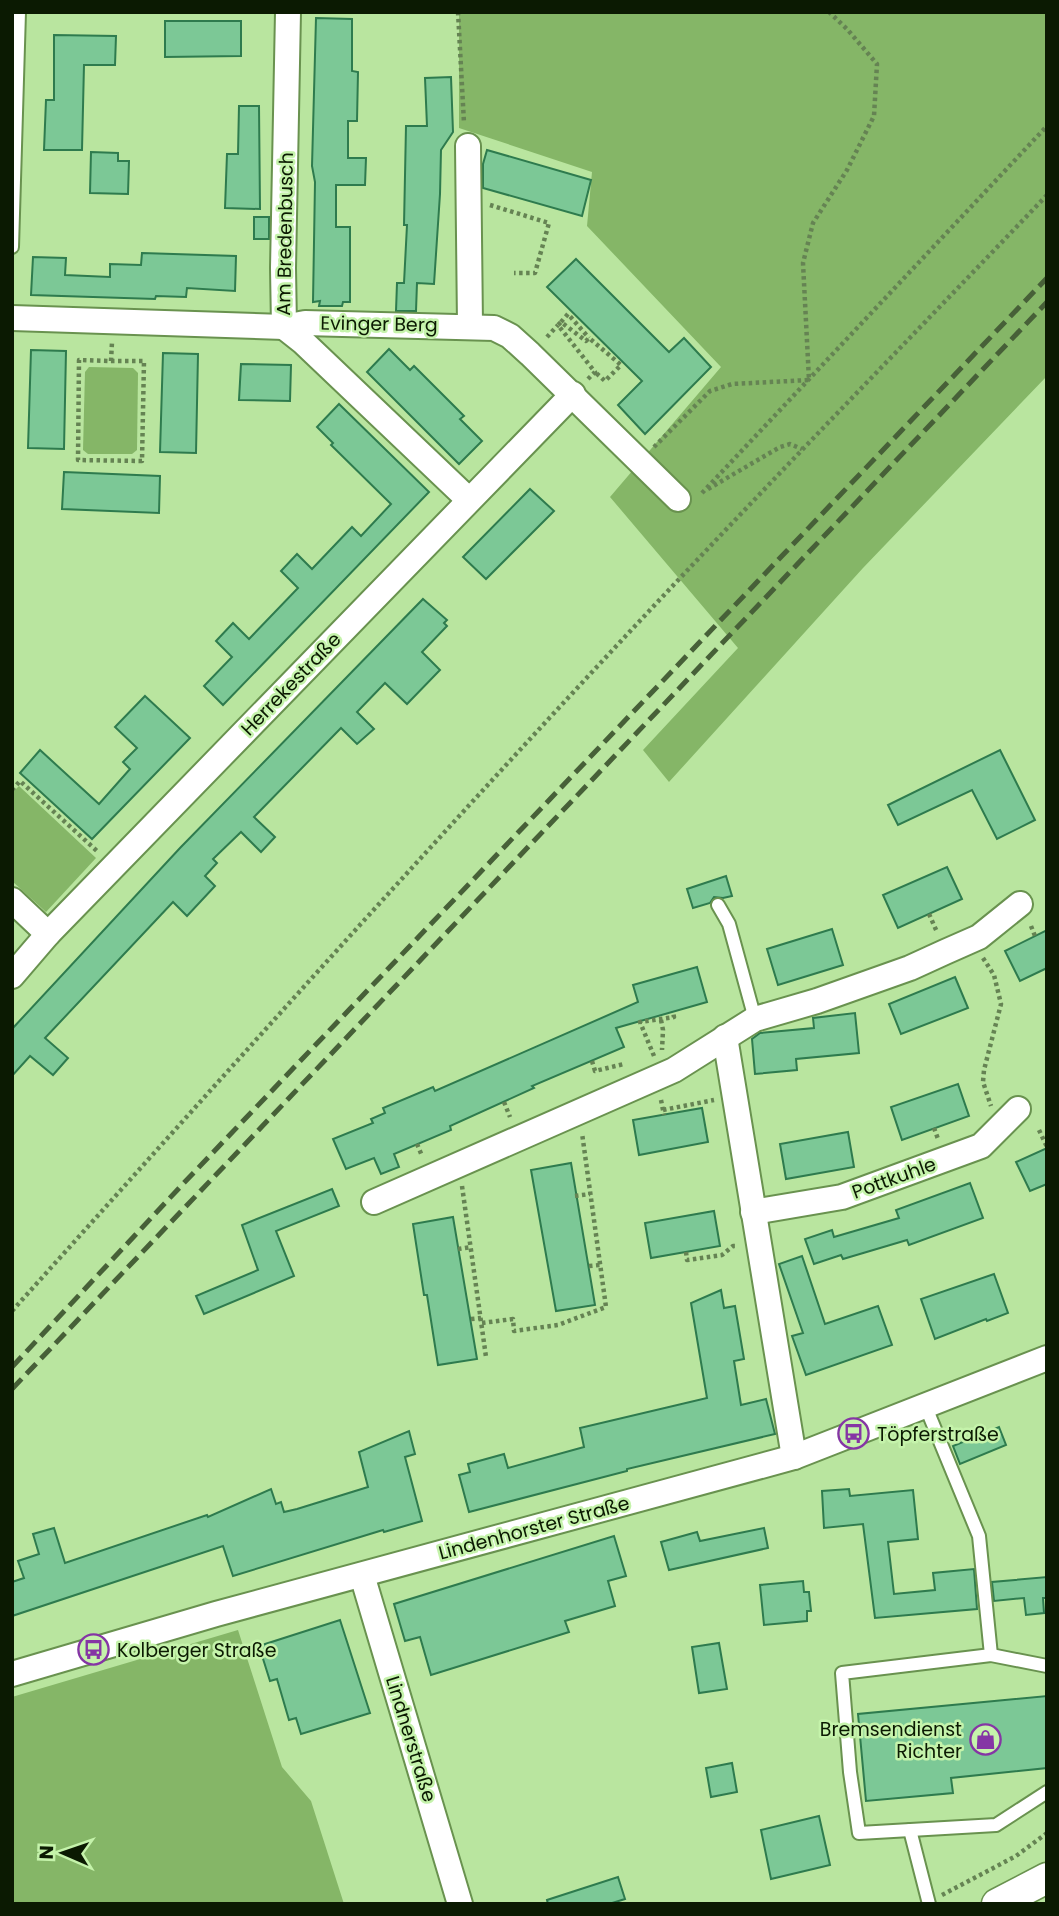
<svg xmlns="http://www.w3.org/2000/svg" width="1059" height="1916" font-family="Poppins,sans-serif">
<rect width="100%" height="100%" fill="#b9e59f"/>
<!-- green -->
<g fill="#85b667">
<path d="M459 12H1047V376L863 568 669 782 643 750 738 648 610 497 721 367 587 226 592 172 459 128Z"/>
<path d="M89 367 133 368 138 373 137 450 132 454H88L83 450 85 372Z"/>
<path d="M19 786 96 858 46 912 12 881V793Z"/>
<path d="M238 1630 282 1767 311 1801 344 1904H12V1697Z"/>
</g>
<!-- building -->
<g fill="#7cc896" stroke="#2e7b4e" stroke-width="2">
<path d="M316 18 352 19V71L358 72 357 121H348V158H366L365 185H336V227H350V302H343L342 306H319L320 301 313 302 315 182 312 166Z"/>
<path d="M165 21H241V56L165 57Z"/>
<path d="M54 35 116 36 115 65H84L82 150H44L46 100H54Z"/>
<path d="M451 77 453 132 441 150 440 194 434 284 417 283 416 311H396L397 283H404L407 225H404L406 126H427L425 78Z"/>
<path d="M239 106H259L260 209 225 208 227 154H238Z"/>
<path d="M487 150 591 180 582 216 483 188V164Z"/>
<path d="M91 152 118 153V161H129L128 194 90 193Z"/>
<rect x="254" y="217" width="15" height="22"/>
<path d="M142 253 236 256 235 291 187 288 186 297 156 296 155 299 31 295 33 257 66 258 65 275 110 277V264L141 265Z"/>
<path d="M576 259 669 352 684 338 711 367 645 434 618 405 642 381 547 287Z"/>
<path d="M389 349 410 370 414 366 464 416 460 419 482 441 459 464 367 372Z"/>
<path d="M31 350 66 351 64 449 28 448Z"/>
<path d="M163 353 198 354 196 453 160 452Z"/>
<path d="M241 364 291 365 290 401 239 400Z"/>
<path d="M339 404 429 492 223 705 204 686 232 657 216 641 233 623 249 639 298 588 281 571 297 554 312 569 352 527 361 536 391 504 331 445 333 443 317 427Z"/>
<path d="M64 472 160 476 159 513 62 509Z"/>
<path d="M530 489 554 511 486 579 463 557Z"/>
<path d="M423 599 447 620 444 623 447 626 422 652 440 670 407 704 385 683 357 712 374 729 357 744 341 728 254 817 275 837 261 852 241 832 213 859 217 863 205 876 215 886 187 916 173 902 45 1038 68 1058 53 1075 30 1056 12 1076V1029L180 848Z"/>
<path d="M145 696 190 738 92 839 20 773 40 750 99 804 130 769 123 762 137 748 115 727Z"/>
<path d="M1000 750 1035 820 997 839 972 790 898 825 888 805Z"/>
<path d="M947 867 962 899 898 928 883 895Z"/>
<path d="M726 876 732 896 723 898 714 897 710 903 693 908 687 889Z"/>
<path d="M832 929 843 965 778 985 767 949Z"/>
<path d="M1047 930V968L1020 981 1005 951Z"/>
<path d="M697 967 707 1002 616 1028 624 1047 532 1086 534 1088 450 1126 451 1130 394 1154 399 1167 381 1174 374 1158 346 1169 333 1139 373 1123 371 1119 385 1113 383 1108 433 1087 435 1091 638 1002 633 985Z"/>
<path d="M955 977 968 1008 901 1034 889 1004Z"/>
<path d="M855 1013 859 1053 796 1059 797 1070 755 1074 752 1039 760 1033 814 1028 813 1018Z"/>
<path d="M958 1084 969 1116 902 1140 891 1107Z"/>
<path d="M702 1108 708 1142 639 1155 633 1120Z"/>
<path d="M848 1132 854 1167 786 1179 780 1144Z"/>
<path d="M1047 1148V1184L1030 1191 1016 1162Z"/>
<path d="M571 1163 595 1305 556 1311 531 1170Z"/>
<path d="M970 1183 983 1218 909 1245 907 1240 843 1259 841 1255 814 1264 805 1239 832 1230 834 1237 899 1218 896 1210Z"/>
<path d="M332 1189 339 1206 276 1231 294 1276 204 1314 196 1296 258 1270 242 1225Z"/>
<path d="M714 1211 720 1246 651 1258 645 1223Z"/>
<path d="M453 1217 477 1359 438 1365 427 1295H424L413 1224Z"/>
<path d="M802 1256 825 1324 878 1306 892 1345 806 1375 792 1336 803 1333 779 1264Z"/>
<path d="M994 1274 1008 1313 987 1321 986 1319 935 1339 921 1299Z"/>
<path d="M721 1290 724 1308 735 1306 744 1359 734 1361 741 1405 766 1399 775 1434 627 1469V1471L469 1512 459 1475 470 1472 468 1464 504 1454 508 1468 584 1447 580 1428 707 1398 691 1303Z"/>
<path d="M999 1427 1006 1445 960 1464 953 1446Z"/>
<path d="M409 1431 415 1454 405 1457 422 1521 384 1532 383 1530 233 1576 223 1546 12 1616V1582L24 1578 18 1561 39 1554 33 1534 54 1528 65 1563 207 1515 208 1517 271 1489 276 1504 281 1502 284 1512 297 1509 368 1487 359 1452Z"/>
<path d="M849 1489 850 1496 913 1490 918 1539 888 1542 894 1594 935 1590 933 1573 974 1569 977 1609 875 1618 863 1524 824 1528 822 1491Z"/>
<path d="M764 1528 768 1548 669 1570 661 1542 697 1532 700 1541Z"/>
<path d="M614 1536 626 1576 608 1581 615 1606 565 1621 569 1632 431 1675 420 1637 405 1641 394 1604Z"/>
<path d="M1047 1577V1598H1043L1044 1613 1026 1615 1024 1598 994 1601 992 1582Z"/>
<path d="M803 1581 804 1592H809L810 1602 811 1611H807V1621L764 1625 760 1585Z"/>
<path d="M340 1620 370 1713 301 1734 296 1718 289 1720 277 1679 270 1681 259 1646Z"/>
<path d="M719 1643 727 1689 699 1693 692 1647Z"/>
<path d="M1047 1696V1768L951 1778 953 1793 866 1801 858 1714Z"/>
<path d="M732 1763 737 1792 711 1797 706 1768Z"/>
<path d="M819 1816 830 1865 771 1879 761 1830Z"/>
<path d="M618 1877 625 1899 609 1904H548L547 1900Z"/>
</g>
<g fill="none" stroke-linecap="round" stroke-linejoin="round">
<defs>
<g id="service">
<path d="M12 247 19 12"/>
<path d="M718 905 729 924 755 1019"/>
<path d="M925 1405 979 1536 991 1655 842 1673 850 1772 859 1833 996 1825 1047 1792"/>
<path d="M991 1655 1047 1666"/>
<path d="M910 1830 929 1904"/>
</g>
<g id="minor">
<path d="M468 146 470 325"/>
<path d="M12 318 284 327 305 323 494 328 510 336 530 354 678 499"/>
<path d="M284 327 283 268 288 12"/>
<path d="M284 327 303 342 469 500"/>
<path d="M12 900 48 934"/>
<path d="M12 976 48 934 573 394"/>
<path d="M725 1037 794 1457"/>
<path d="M374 1202 674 1070 755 1019 817 1001 910 968 945 952 979 937 1020 904"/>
<path d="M753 1212 842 1197 981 1146 1018 1109"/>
<path d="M362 1575 460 1904"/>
<path d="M12 1674 216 1614 794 1457 1047 1358"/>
</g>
<path id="tertiary" d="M997 1904 1047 1878"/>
</defs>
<!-- service casing -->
<use href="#service" stroke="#69924f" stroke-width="16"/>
<!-- minor casing -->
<use href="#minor" stroke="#69924f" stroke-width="28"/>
<!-- tertiary casing -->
<use href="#tertiary" stroke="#69924f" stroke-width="33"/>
<!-- path -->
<g stroke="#658353" stroke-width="4.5" stroke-dasharray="3.5 3.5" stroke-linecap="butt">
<path d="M458 12 464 123"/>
<path d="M490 205 549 223 535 273H514"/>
<path d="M561 322 568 314 589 338"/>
<path d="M547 337 558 325"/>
<path d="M111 361H144L142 461 78 460 79 360 111 361 112 342"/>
<path d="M588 379 595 372 558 325 561 322 586 341 589 338 621 365 605 381 595 372"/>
<path d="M654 447 710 391 732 384 809 380 803 263 813 223 847 170 874 116 877 64 847 29 829 12"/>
<path d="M708 489 780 447 790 444 802 449"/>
<path d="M702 493 1047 126"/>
<path d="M12 790 20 781 97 851"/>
<path d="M929 914 937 932"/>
<path d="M1031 926 1035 936"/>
<path d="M983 958 994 975 1001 1004 984 1070 983 1082 991 1106"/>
<path d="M661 1020 663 1030 662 1050"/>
<path d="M654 1056 640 1022 674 1017 673 1012"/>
<path d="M592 1061 595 1071 624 1064"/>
<path d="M661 1100 664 1115"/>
<path d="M504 1102 510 1117"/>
<path d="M663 1110 714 1100"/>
<path d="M934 1128 938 1139"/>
<path d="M1039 1130 1047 1147"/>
<path d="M417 1144 422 1156"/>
<path d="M462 1186 486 1357"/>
<path d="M575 1196 590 1194"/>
<path d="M458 1249 471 1247"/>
<path d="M686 1252 687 1260 722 1255 733 1246H738"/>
<path d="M589 1266 600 1265"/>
<path d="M12 1311C229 1070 444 829 666 593 792 459 920 328 1047 195"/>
<path d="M471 1319 481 1318"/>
<path d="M482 1323 513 1319 514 1331 558 1325 606 1307 582 1133"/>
<path d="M942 1895 1016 1856 1047 1833"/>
</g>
<!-- service -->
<use href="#service" stroke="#fff" stroke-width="12"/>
<!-- minor -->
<use href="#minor" stroke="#fff" stroke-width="24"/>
<!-- tertiary -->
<use href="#tertiary" stroke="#fff" stroke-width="30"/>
<!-- rail -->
<g stroke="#476038" stroke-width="5" stroke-dasharray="14 7" stroke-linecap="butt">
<path d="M12 1367 181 1186 1047 278"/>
<path d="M12 1389 1047 302"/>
</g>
</g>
<!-- icons -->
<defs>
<symbol id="bus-ring" viewBox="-11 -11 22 22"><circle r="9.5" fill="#c5f3ab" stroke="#8535a5" stroke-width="1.5"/><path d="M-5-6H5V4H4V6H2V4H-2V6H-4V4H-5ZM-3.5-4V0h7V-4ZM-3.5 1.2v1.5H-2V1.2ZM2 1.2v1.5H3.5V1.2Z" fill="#8535a5"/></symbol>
<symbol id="shop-ring" viewBox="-11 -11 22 22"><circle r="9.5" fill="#c5f3ab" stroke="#8535a5" stroke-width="1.5"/><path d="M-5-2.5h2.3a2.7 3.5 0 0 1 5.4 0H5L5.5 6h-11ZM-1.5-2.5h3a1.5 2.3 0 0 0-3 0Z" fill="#8535a5"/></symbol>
</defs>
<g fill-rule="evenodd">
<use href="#bus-ring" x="836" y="1416" width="35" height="35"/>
<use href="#bus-ring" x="76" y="1632" width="35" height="35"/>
<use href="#shop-ring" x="968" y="1722" width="35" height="35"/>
</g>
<g text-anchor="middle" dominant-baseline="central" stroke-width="5" stroke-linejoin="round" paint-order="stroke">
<!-- street labels -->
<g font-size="19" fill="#0b1a02" stroke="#c5f3ab">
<text transform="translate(285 234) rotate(-89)">Am Bredenbusch</text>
<text transform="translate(379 324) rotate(1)">Evinger Berg</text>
<text transform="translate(291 684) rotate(-46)">Herrekestraße</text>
<text transform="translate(894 1178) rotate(-20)">Pottkuhle</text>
<text transform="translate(534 1528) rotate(-15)">Lindenhorster Straße</text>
<text transform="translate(411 1739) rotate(73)">Lindnerstraße</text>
</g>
<!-- poi labels -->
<g font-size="19" fill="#0b1a02" stroke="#c5f3ab" text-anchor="start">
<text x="877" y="1434">Töpferstraße</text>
<text x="117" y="1650">Kolberger Straße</text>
<text x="962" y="1729" text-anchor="end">Bremsendienst<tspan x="962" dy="22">Richter</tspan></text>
</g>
</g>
<!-- border -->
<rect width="1059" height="1916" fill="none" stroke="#0b1a02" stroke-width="28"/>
<!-- north arrow -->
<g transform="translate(63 1853) rotate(272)" stroke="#c5f3ab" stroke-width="5" paint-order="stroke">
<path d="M0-5L12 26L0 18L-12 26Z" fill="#0b1a02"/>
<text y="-10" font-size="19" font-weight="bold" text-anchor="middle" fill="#0b1a02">N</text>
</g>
</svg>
